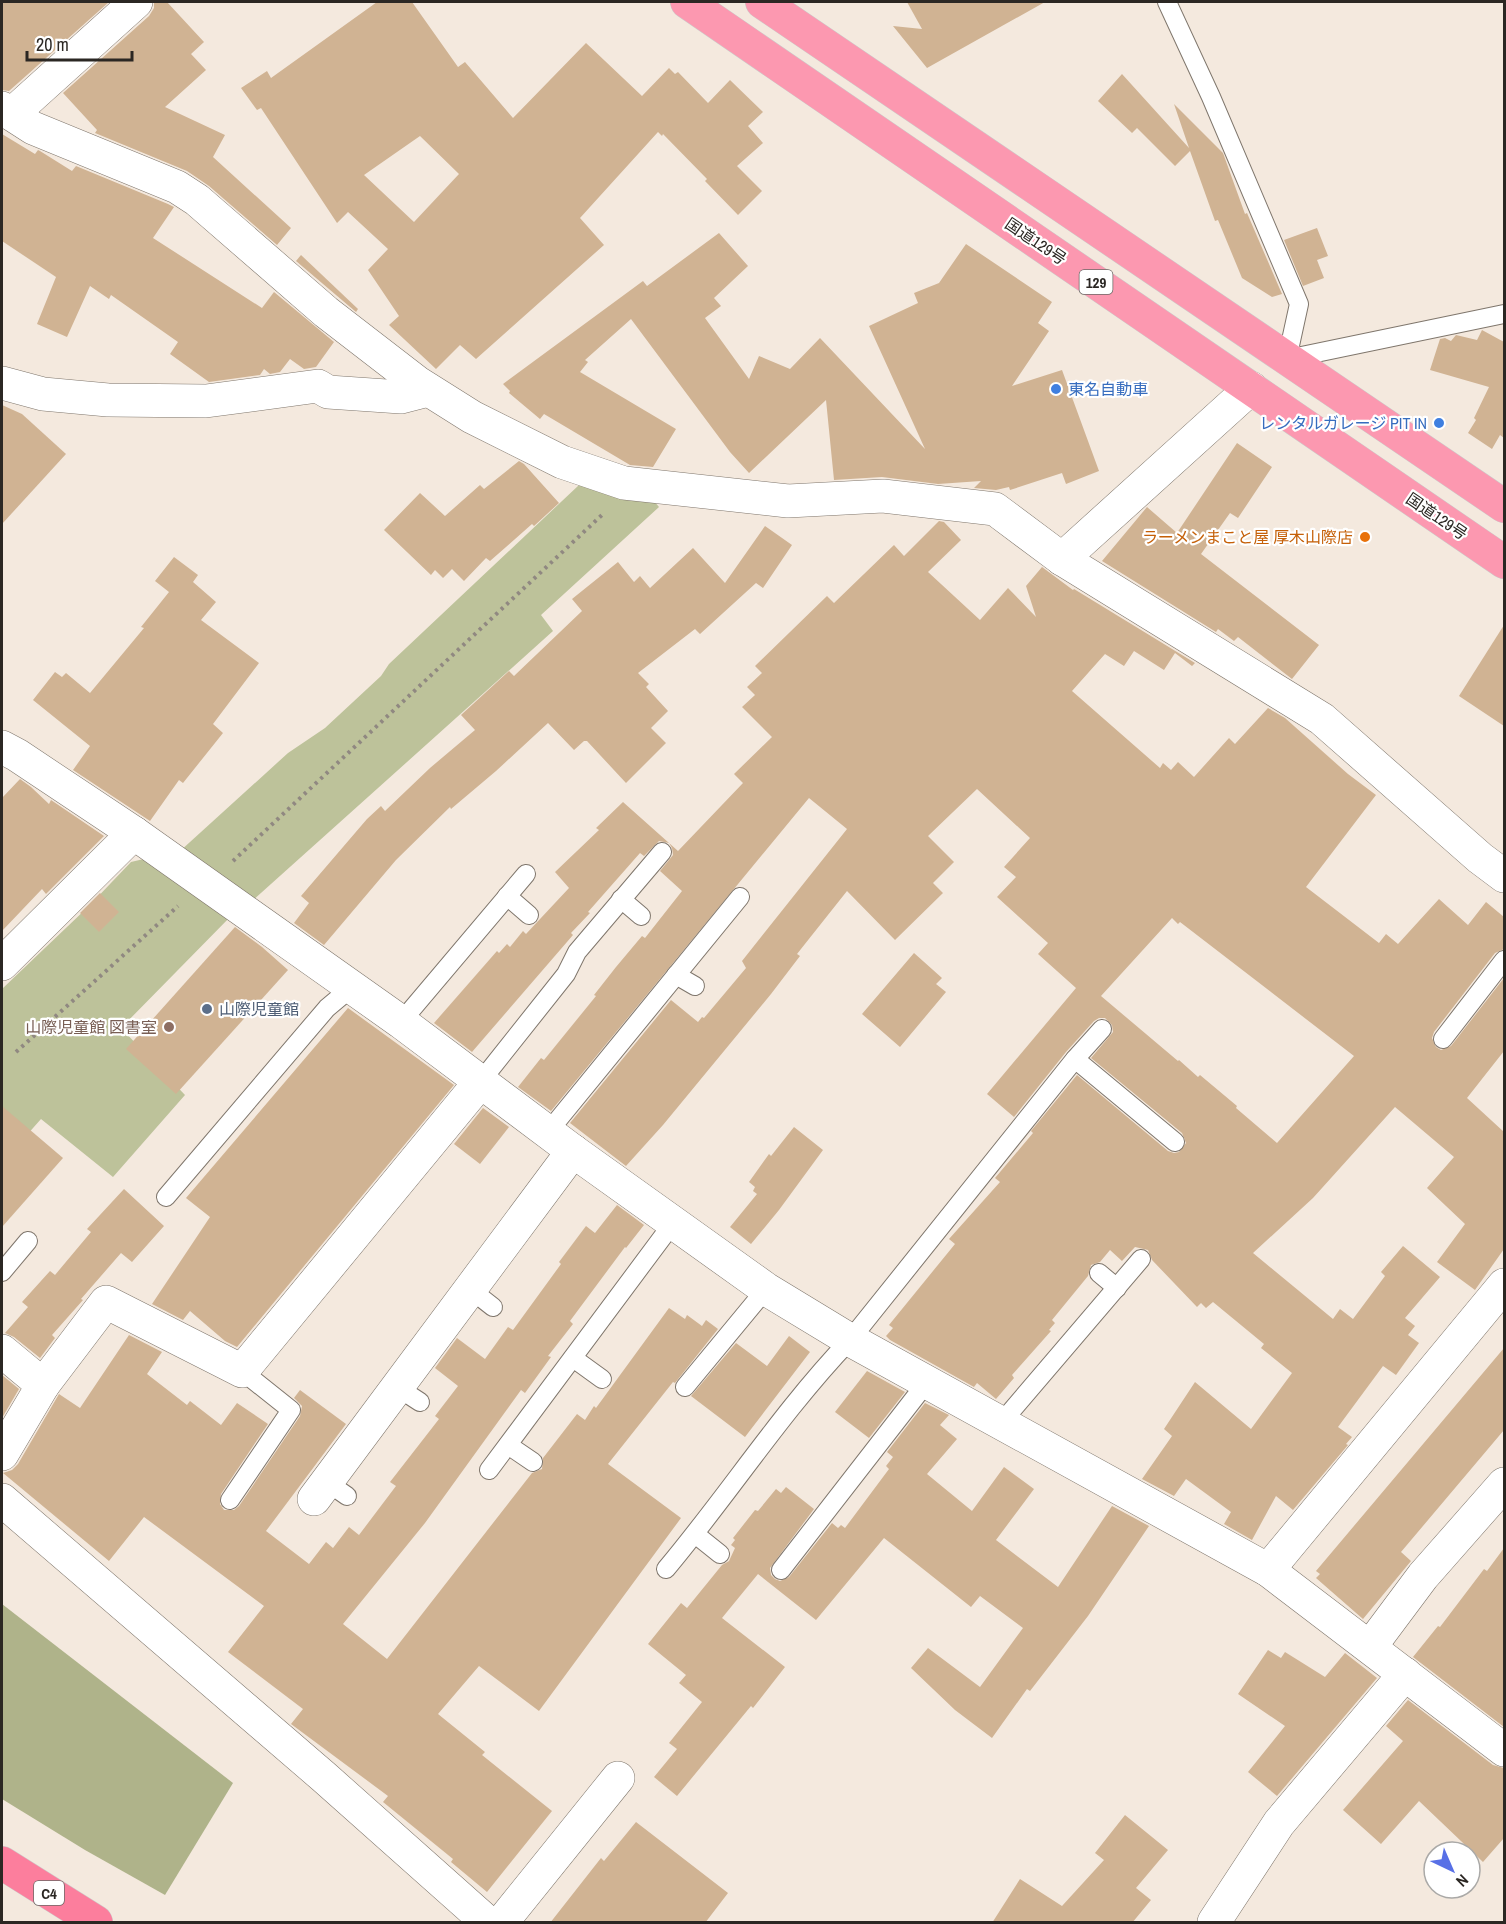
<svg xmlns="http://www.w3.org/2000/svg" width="1506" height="1924" font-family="'Archivo Narrow','Noto Sans JP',sans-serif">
<rect width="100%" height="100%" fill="#f4e9de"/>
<!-- green -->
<g fill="#bdc29a">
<path d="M579 485 623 498 654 501 659 507 541 615 553 631 251 902 179 852 288 753 325 728 381 676 389 664Z"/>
<path d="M148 858 232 915 121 1028 185 1095 113 1177 41 1119 2 1163V989L89 906 131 862Z"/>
</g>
<!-- forest -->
<path fill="#afb38a" d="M2 1604 233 1783 165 1895 85 1850 2 1799Z"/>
<!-- building -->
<g fill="#d0b393" fill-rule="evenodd">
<path d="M2 2H109L9 91 2 90Z"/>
<path d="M154 2H167L204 42 191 54 206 70 165 107 225 135 213 157 291 228 277 245 209 186 187 171 95 133 97 130 63 93 149 16 154 8Z"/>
<path d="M377 2H412L458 67 465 62 513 118 586 43 642 96 669 68 675 74 678 72 708 103 730 80 763 112 748 126 763 143 737 166 762 191 738 215 705 181 707 179 663 134 662 136 658 132 580 218 604 245 476 359 460 345 436 369 389 325 399 316 368 270 388 249 348 212 337 223 261 108 257 110 241 88 267 71 271 78ZM420 136 459 174 414 222 364 175Z"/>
<path d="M907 2H1045L927 68 893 26 922 29Z"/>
<path d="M1122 74 1189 148 1174 104 1223 153 1245 214 1247 213 1282 294 1272 297 1242 278 1218 220 1215 221 1190 151 1175 166 1137 128 1132 133 1098 101Z"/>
<path d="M2 134 35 154 38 150 40 151 72 171 76 166 168 204 174 207 153 238 262 308 274 292 334 342 316 367 304 369 290 359 280 372 270 374 264 369 260 375 209 382 170 354 178 342 111 295 109 299 90 286 67 337 37 324 56 277 2 241Z"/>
<path d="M1317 228 1328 256 1317 260 1324 278 1303 286 1284 240Z"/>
<path d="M719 233 748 266 714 298 721 306 705 318 749 379 759 356 790 369 820 338 925 449 869 326 918 303 914 293 939 283 966 244 1052 302 1038 323 1049 331 1012 386 1062 370 1099 471 1066 484 1062 473 1010 490 1009 487 996 490 974 488 981 481 938 484 882 477 834 480 826 400 749 473 730 452 631 319 585 360 588 362 580 372 676 429 653 467 630 465 544 414 540 419 509 393 510 391 503 384 643 281 647 286Z"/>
<path d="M301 255 358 309 356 312 296 261Z"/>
<path d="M1482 330 1504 342V438L1500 435 1492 449 1468 433 1476 420 1474 418 1489 387 1430 370 1440 339 1445 338 1451 341 1456 335 1477 340Z"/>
<path d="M2 405 22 414 66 454 2 524Z"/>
<path d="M1237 443 1272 467 1238 518 1230 513 1201 554 1319 645 1292 679 1238 637 1234 641 1218 629 1216 632 1102 561 1147 507 1177 533Z"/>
<path d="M519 461 524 464 559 503 534 526 532 524 490 561 486 558 464 581 452 569 443 578 435 570 431 575 384 530 420 493 445 516 480 485 484 489Z"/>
<path d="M939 521 944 522 961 540 928 572 980 620 1008 588 1036 617 1026 586 1042 567 1073 590 1074 589 1195 663 1192 666 1175 653 1164 670 1134 651 1124 666 1105 654 1072 691 1160 768 1163 763 1171 770 1178 762 1194 777 1229 738 1235 744 1268 708 1285 718 1348 774 1376 795 1306 887 1379 943 1386 934 1398 944 1439 899 1468 925 1486 902 1504 917V949L1495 953 1434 1032 1432 1038 1436 1047 1441 1050 1451 1046 1504 978V1051L1467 1098 1504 1132V1249L1475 1290 1437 1262 1465 1224 1427 1188 1454 1157 1395 1107 1313 1198 1253 1253 1333 1319 1340 1309 1353 1319 1385 1276 1381 1272 1403 1246 1440 1277 1405 1318 1415 1326 1408 1335 1419 1343 1396 1375 1383 1366 1338 1427 1352 1437 1346 1444 1348 1445 1293 1510 1276 1496 1252 1540 1224 1524 1231 1512 1186 1479 1174 1496 1142 1479 1172 1436 1164 1429 1195 1382 1251 1429 1292 1373 1261 1348 1264 1344 1213 1302 1206 1308 1201 1303 1197 1307 1152 1260 1148 1250 1135 1247 1122 1261 1110 1250 1100 1262 1091 1265 1088 1276 1052 1320 1055 1323 1049 1330 1051 1331 1012 1375 1014 1378 996 1399 977 1383 974 1387 890 1340 886 1336 893 1328 889 1325 955 1244 949 1239 1000 1182 995 1178 1033 1133 1031 1131 1077 1075 1168 1151 1174 1153 1179 1152 1186 1143 1182 1133 1091 1058 1113 1032 1112 1025 1105 1018H1099L1094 1021 1066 1052 1014 1117 987 1094 1076 988 1038 954 1048 943 997 897 1016 877 1004 867 1030 838 977 789 928 836 954 862 933 883 943 893 895 940 847 891 797 954 800 956 771 994 663 1125 626 1166 570 1123 671 1000 698 1022 702 1017 704 1018 746 968 742 961 847 829 809 798 551 1111 518 1087 541 1058 544 1060 596 996 594 995 616 967 642 936 645 938 682 891 660 871 673 855 672 848 669 843 659 841 644 856 640 853 588 912 590 913 571 933 573 935 472 1052 434 1023 497 951 499 953 507 944 510 947 523 931 526 934 569 888 555 872 599 830 596 828 623 802 678 851 743 783 734 774 772 737 742 707 755 695 747 687 762 673 755 666 827 596 834 603 894 545 904 556ZM1172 918 1178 924 1180 922 1354 1056 1277 1143 1236 1108 1237 1106 1200 1075 1198 1077 1179 1060 1178 1061 1101 996Z"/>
<path d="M765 526 792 545 763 588 756 583 700 634 695 629 638 673 649 684 646 687 668 711 651 728 666 743 626 783 587 741H584L574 750 548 723 496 771 451 809 450 807 396 860 324 945 294 923 309 903 301 896 367 819 381 806 385 811 430 768 475 730 461 715 509 671 514 676 582 611 572 599 618 562 634 582 640 576 650 588 693 548 725 583Z"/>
<path d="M174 557 198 575 193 582 216 602 201 620 259 663 213 724 223 733 183 783 179 780 150 821 73 770 90 746 33 700 55 672 62 677 66 673 90 693 144 628 141 627 169 592 155 581Z"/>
<path d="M1504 625V726L1459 696Z"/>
<path d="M20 779 31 787 49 804 51 800 104 836 46 894 42 889 2 931V798Z"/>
<path d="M100 893 119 912 99 932 80 913Z"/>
<path d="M235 927 262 947 288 970 176 1094 126 1049Z"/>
<path d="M914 953 942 978 936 984 946 992 900 1047 862 1014Z"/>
<path d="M348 1008 454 1085 237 1347 225 1341 190 1311 183 1320 152 1304 210 1217 186 1198Z"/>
<path d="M2 1106 63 1158 2 1227Z"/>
<path d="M483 1108 509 1127 480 1164 454 1144Z"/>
<path d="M794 1127 823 1150 779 1210 751 1244 730 1227 757 1194 753 1191 755 1187 749 1182 769 1154 771 1156Z"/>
<path d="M124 1189 164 1226 132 1262 121 1253 81 1299 83 1300 52 1335 55 1338 40 1358 14 1337 5 1333 28 1307 22 1302 50 1271 55 1275 91 1232 87 1229Z"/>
<path d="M617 1205 644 1225 626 1248 625 1247 570 1321 573 1324 548 1356 551 1357 525 1393 521 1390 425 1523 343 1624 387 1659 532 1473 542 1469 543 1458 577 1414 585 1420 594 1406 596 1408 669 1308 685 1319 687 1315 702 1326 706 1320 718 1329 675 1383 673 1382 608 1464 681 1518 539 1711 479 1666 438 1714 485 1752 482 1755 552 1811 487 1892 451 1862 453 1859 383 1802 388 1796 291 1724 303 1709 228 1652 264 1606 144 1517 109 1561 3 1473 12 1470 18 1464 59 1394 80 1408 129 1335 162 1352 147 1374 187 1405 190 1401 221 1425 237 1403 268 1424 221 1494 220 1504 224 1510H234L239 1506 300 1416 302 1406 294 1398 300 1390 346 1424 266 1531 309 1564 326 1542 333 1548 349 1527 359 1535 396 1486 390 1482 439 1419 435 1416 458 1386 435 1368 457 1338 485 1359 508 1327 513 1330 561 1264 559 1262 586 1226 595 1233Z"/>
<path d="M789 1336 810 1352 745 1437 691 1396 736 1343 767 1366Z"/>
<path d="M1504 1348V1430L1401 1552 1411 1561 1363 1619 1316 1578 1320 1574 1316 1571Z"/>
<path d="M867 1371 905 1392 869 1438 835 1412Z"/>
<path d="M2 1375 19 1389 2 1418Z"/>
<path d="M925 1403 949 1415 940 1425 957 1439 927 1474 972 1511 1004 1467 1034 1489 996 1540 1058 1587 1112 1506 1149 1526 1088 1616 1030 1691 1027 1689 992 1738 955 1710 911 1668 928 1648 980 1687 1023 1628 980 1596 971 1607 884 1538 816 1620 758 1574 722 1618 785 1667 753 1708 751 1706 677 1796 654 1777 677 1749 669 1743 702 1702 679 1683 686 1675 648 1644 681 1603 687 1608 722 1565 729 1561 735 1548 731 1545 735 1540 733 1538 755 1510 758 1511 776 1489 781 1493 786 1487 814 1509 770 1568 771 1575 775 1579 780 1581 789 1577 832 1523 838 1528 841 1525 845 1528 889 1469 886 1466 893 1457 887 1452Z"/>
<path d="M1504 1548V1727L1413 1657 1438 1626 1440 1627 1484 1569 1487 1571Z"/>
<path d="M1268 1650 1281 1658 1285 1652 1325 1677 1345 1653 1377 1678 1277 1796 1248 1772 1285 1726 1238 1694Z"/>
<path d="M1408 1700 1493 1765 1504 1768V1838L1483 1862 1419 1801 1381 1844 1343 1810 1403 1741 1386 1726Z"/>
<path d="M1125 1815 1168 1850 1136 1888 1151 1900 1132 1923H992L1020 1879 1062 1906 1104 1860 1095 1853Z"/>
<path d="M636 1822 728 1893 705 1923H550L601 1858 604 1861Z"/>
</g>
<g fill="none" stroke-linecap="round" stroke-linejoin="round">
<defs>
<g id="service">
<path d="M1167 2 1211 97 1299 304 1287 359 1504 314"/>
<path d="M507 896 529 915"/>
<path d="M621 899 641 916"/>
<path d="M676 975 695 986"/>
<path d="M401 1022 526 874"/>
<path d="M1443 1039 1504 960"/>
<path d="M1075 1059 1102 1029"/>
<path d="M481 1081 566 974 577 952 662 852"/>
<path d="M548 1132 740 897"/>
<path d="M166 1197 327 1008 352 987"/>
<path d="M2 1272 28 1241"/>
<path d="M1099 1273 1117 1288"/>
<path d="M470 1289 493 1307"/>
<path d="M573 1358 602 1379"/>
<path d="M397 1387 420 1402"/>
<path d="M685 1387 766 1289"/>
<path d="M1001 1423 1141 1259"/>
<path d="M508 1445 533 1462"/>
<path d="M489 1470 673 1223"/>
<path d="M327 1482 347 1496"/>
<path d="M230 1500 291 1410 242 1371"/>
<path d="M695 1534 720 1554"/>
<path d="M666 1569C729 1494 782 1411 850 1340L1075 1059 1175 1142"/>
<path d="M781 1570 927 1382"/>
</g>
<g id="minor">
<path d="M2 108 33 128 177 187 197 200 326 312 418 383 472 417 562 462 624 483 788 501 883 496 995 509 1062 559 1322 719 1480 858 1504 876"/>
<path d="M12 114 136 2"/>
<path d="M2 383 43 394 108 400 206 401 318 386 328 392 401 397 428 390"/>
<path d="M1062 559 1251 388"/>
<path d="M2 747 17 755 134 833 401 1022 573 1151 766 1289 845 1337 1268 1570 1504 1750"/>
<path d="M2 964 134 833"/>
<path d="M2 1351 43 1385 2 1454"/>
<path d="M43 1385 106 1302 242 1371 481 1081"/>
<path d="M314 1499 573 1151"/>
<path d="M2 1500 324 1777 487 1922"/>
<path d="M1268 1570 1504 1285"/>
<path d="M1370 1647 1423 1576 1504 1484"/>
<path d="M502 1922 618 1778"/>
<path d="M1214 1922 1279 1823 1405 1674"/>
</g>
<g id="trunk">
<path d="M687 2 1504 562"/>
<path d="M762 2 1504 506"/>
</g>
<path id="motorway" d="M2 1863 96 1922"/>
</defs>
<!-- service casing -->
<use href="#service" stroke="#7f766c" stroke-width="20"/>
<!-- minor casing -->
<use href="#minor" stroke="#7f766c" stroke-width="34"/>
<!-- trunk casing -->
<use href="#trunk" stroke="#cccbca" stroke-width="34"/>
<!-- motorway casing -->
<use href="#motorway" stroke="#cccbca" stroke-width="34"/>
<!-- path -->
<g stroke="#908881" stroke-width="4" stroke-dasharray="3 4.5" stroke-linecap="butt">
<path d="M233 861 604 513"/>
<path d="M16 1052 178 906"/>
</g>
<!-- service -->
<use href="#service" stroke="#fff" stroke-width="18"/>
<!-- minor -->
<use href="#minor" stroke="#fff" stroke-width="33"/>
<!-- trunk -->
<use href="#trunk" stroke="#fc98b0" stroke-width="33"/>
<!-- motorway -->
<use href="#motorway" stroke="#fc7e9d" stroke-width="33"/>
</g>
<!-- markers -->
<g fill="#3f7fe0" stroke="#fff" stroke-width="2">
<circle cx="1056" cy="389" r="6"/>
<circle cx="1439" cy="423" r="6"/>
</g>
<circle fill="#e8710a" stroke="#fff" stroke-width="2" cx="1365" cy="537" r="6"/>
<circle fill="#5c6f8a" stroke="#fff" stroke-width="2" cx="207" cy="1009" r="6"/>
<circle fill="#8d6e63" stroke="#fff" stroke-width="2" cx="169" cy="1027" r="6"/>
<g text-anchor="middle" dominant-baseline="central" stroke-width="4.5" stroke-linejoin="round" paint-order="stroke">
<!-- shield labels -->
<g fill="#fff" stroke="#6b6865" stroke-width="1.5">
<rect x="1079.5" y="270" width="33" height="24" rx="4.5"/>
<rect x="34" y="1881" width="30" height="24" rx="4.5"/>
</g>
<g font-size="15" font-weight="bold" fill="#2b2723">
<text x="1096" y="282">129</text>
<text x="49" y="1893">C4</text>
</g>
<!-- street labels -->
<g font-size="16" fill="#2b2723" stroke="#fff">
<text transform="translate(1036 241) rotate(34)">国道129号</text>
<text transform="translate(1437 516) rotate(34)">国道129号</text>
</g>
<!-- shop labels -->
<g font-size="16" fill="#366cbe" stroke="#fff" text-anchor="start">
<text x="1068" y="389">東名自動車</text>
<text x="1427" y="423" text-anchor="end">レンタルガレージ PIT IN</text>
</g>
<!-- food labels -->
<g font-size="16" fill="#c56008" stroke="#fff" text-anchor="end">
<text x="1353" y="537">ラーメンまこと屋 厚木山際店</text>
</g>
<!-- service labels -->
<g font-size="16" fill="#4e5e75" stroke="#fff" text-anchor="start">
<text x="219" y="1009">山際児童館</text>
</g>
<!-- education labels -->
<g font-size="16" fill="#785e54" stroke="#fff" text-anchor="end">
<text x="157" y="1027">山際児童館 図書室</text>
</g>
</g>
<!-- border -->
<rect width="1506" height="1924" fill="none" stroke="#2b2723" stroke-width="6"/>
<!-- north arrow -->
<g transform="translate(1452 1870) rotate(136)"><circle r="28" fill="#ffffff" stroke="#aaa9a7" stroke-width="1.5"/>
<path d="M0-4.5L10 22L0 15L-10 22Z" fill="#5870e6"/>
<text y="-9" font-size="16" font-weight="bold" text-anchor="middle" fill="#2b2723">N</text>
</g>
<!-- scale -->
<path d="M27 51v9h105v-9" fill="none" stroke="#2b2723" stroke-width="3"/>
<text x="36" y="51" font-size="18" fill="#2b2723" stroke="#ffffff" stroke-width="4.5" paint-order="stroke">20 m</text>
</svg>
